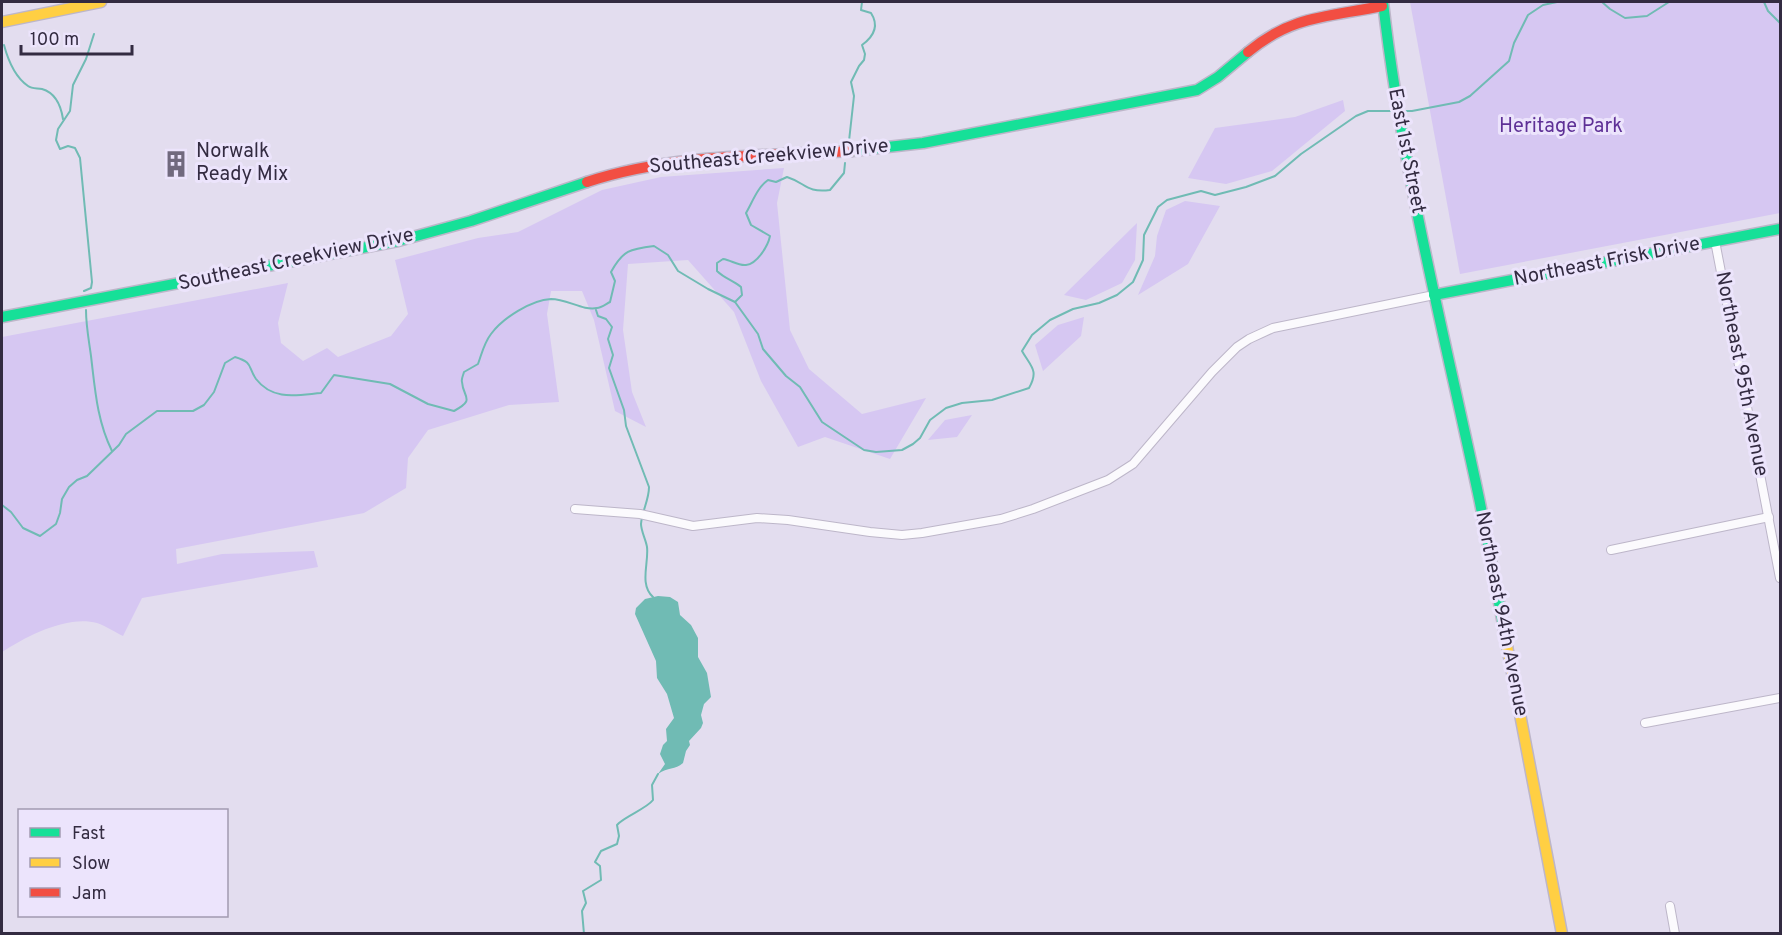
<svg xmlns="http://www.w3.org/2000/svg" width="1782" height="935" font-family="Overpass,sans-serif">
<rect width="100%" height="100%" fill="#e3ddef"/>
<!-- green -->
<g fill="#d6c7f2">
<path d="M1410 2H1780V213L1460 274Z"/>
<path d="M1343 100 1345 111 1272 171 1226 184 1188 178 1215 128 1295 117Z"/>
<path d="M784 168 777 203 790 330 809 369 862 414 926 398 890 459 825 437 798 447 761 381 734 312 688 260 628 264 623 330 632 392 646 427 615 411 594 320 582 291H551L547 314 559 402 509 405 428 430 408 458 406 488 364 513 176 549 177 564 222 554 314 551 318 567 142 598 123 636C115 632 106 626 97 623 67 615 27 636 2 652V337L288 283 278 323 281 343 303 361 327 348 338 357 391 336 408 314 395 260 478 238 518 232 602 190 661 177Z"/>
<path d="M1185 201 1220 206 1188 264 1138 295 1155 256 1157 236 1166 210Z"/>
<path d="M1137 223 1135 260 1122 283 1086 300 1064 295Z"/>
<path d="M1084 317 1081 336 1043 371 1035 345 1058 325Z"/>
<path d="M972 415 957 437 928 440 945 420Z"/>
</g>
<!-- water -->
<path fill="#70bbb4" d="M658 596 670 597 678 602 680 615 691 625 698 638V657L707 673 711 697 704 704 701 715 703 723 701 728 689 741 690 745 686 751 683 763C675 770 668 767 658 774L665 764 660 754 663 745 667 741 666 729 674 718 667 694 657 678 656 661 635 614 636 608 645 599Z"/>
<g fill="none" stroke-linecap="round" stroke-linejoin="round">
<!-- stream -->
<g stroke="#70bbb4" stroke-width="2">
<path d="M1602 2 1610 9 1625 18 1647 16 1669 2"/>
<path d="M1764 2 1768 11 1780 23"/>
<path d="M4 45C8 60 15 77 28 86 32 89 37 88 42 89 56 93 61 106 63 119"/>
<path d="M1401 111H1412L1459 102 1470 96 1509 61 1514 43 1528 15 1543 5 1557 2"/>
<path d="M849 141 854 96 851 82 859 66 864 60 865 54 862 45C873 37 880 27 871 13L861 10 862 2"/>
<path d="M84 291 91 288 92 282 80 158 75 148 68 146 60 149 56 140 58 129 70 111 73 85 86 59 94 34"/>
<path d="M735 302 742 295 741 287C733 280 725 279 717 271V263L723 259C731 260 738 266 746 265 757 264 768 246 770 236L751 225 746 213C753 201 757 188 768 180L776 182 787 177C806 183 806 193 830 190L844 173 845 163"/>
<path d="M86 310C86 326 89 341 91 356 95 389 97 421 112 451"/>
<path d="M596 310 598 316 606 319 612 327 608 339 613 355 609 368 624 410 626 426 649 487C649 500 642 511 641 524 641 531 646 540 647 547 649 563 639 584 653 597"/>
<path d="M2 505 11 512 23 528 40 536 56 524 60 513 62 499 69 487 77 480 87 476 119 445 126 434 157 411H193L204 405 214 392 225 363 235 357C254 363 247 366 256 379 273 401 297 395 321 393L334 375 390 384 428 404 454 411C476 399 463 398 462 382 461 379 463 376 464 372L478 364C482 353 484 343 491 334 503 318 531 300 551 299 567 299 583 311 597 308 601 308 606 304 610 302L615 281 611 272C623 250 630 249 654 246L668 255 678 271 708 289 735 302 758 334 763 349 786 376 800 387 822 422 864 450 876 452 902 450 913 444 920 438 930 420 946 408 962 403 992 400 1029 388C1039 370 1031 367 1022 351L1032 335 1050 320 1073 309 1099 303 1117 295 1133 282 1143 260 1144 235 1158 207 1167 200 1201 191 1215 195 1246 187 1275 176 1301 154 1356 116 1368 111H1395"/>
<path d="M584 934 582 911 586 903 583 891 601 880 600 866 595 862 601 851 617 844 619 836 617 825 619 823C628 815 647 808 653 800L652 785 658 774"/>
</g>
<defs>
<g id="street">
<path d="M1715 241 1780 578"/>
<path d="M575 509 640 514 693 526 757 518 788 520 870 532 902 535 922 533 1001 519 1033 509 1108 480 1133 464 1212 372 1237 347 1249 339 1273 328 1434 295"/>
<path d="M1611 550 1769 517"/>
<path d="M1645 723 1780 698"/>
<path d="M1670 906 1675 934"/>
</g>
<g id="fast">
<path d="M1383 2C1402 170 1444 333 1479 498 1489 547 1498 597 1507 646"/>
<path d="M852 151 923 143 1197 90 1218 77 1248 52"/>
<path d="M1434 295 1780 229"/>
<path d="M2 317 398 241 471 221 587 182"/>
</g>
<g id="slow">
<path d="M2 22 101 2"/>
<path d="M1507 646 1562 934"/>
</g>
<g id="jam">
<path d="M1248 52C1292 15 1329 17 1382 6"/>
<path d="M587 182C672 154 763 156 852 151"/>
</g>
</defs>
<!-- street casing -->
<use href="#street" stroke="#bdb6c9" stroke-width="10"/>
<!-- fast casing -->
<use href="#fast" stroke="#bdb6c9" stroke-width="13"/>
<!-- slow casing -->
<use href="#slow" stroke="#bdb6c9" stroke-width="13"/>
<!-- jam casing -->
<use href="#jam" stroke="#bdb6c9" stroke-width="13"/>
<!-- street -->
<use href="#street" stroke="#fbfafd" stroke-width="8"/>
<!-- fast -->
<use href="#fast" stroke="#16e098" stroke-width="10"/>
<!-- slow -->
<use href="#slow" stroke="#ffcf43" stroke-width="10"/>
<!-- jam -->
<use href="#jam" stroke="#f24e42" stroke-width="10"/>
</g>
<!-- icons -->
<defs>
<symbol id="building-bare" viewBox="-9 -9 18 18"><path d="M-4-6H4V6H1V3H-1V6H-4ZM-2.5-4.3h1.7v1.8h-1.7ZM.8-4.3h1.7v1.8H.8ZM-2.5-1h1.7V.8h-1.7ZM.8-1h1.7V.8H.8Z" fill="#71697e" stroke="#ece4fc" stroke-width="2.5" paint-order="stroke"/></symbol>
</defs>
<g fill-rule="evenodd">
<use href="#building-bare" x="157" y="145" width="38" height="38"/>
</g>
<g text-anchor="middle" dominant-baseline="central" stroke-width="6" stroke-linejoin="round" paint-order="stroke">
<!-- park labels -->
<g font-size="20" fill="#5e3096" stroke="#ece4fc">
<text x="1561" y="127">Heritage Park</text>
</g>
<!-- street labels -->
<g font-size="20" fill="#332b41" stroke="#ece4fc">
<text transform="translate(1406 151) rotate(79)">East 1st Street</text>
<text transform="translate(769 157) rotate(-5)">Southeast Creekview Drive</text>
<text transform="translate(296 260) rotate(-12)">Southeast Creekview Drive</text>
<text transform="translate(1607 262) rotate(-11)">Northeast Frisk Drive</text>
<text transform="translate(1741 374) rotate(79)">Northeast 95th Avenue</text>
<text transform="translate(1501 614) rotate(79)">Northeast 94th Avenue</text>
</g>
<!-- poi labels -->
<g font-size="20" fill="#332b41" stroke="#ece4fc" text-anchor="start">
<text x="196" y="152">Norwalk<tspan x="196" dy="23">Ready Mix</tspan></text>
</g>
</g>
<!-- border -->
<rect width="1782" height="935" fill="none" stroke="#332b41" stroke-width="6"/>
<!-- legend -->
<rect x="18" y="809" width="210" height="108" fill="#ece4fc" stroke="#a29ab1" stroke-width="1.5"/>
<rect x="30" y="828" width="30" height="9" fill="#16e098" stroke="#a29ab1" stroke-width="1.5"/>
<text x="72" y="839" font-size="18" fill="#332b41">Fast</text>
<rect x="30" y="858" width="30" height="9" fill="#ffcf43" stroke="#a29ab1" stroke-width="1.5"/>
<text x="72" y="869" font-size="18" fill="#332b41">Slow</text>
<rect x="30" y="888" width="30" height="9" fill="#f24e42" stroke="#a29ab1" stroke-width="1.5"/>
<text x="72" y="899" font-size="18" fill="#332b41">Jam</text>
<!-- scale -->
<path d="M21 45v9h111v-9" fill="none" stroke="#332b41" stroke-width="3"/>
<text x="30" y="45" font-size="18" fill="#332b41" stroke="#ece4fc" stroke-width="4.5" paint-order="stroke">100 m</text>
</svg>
